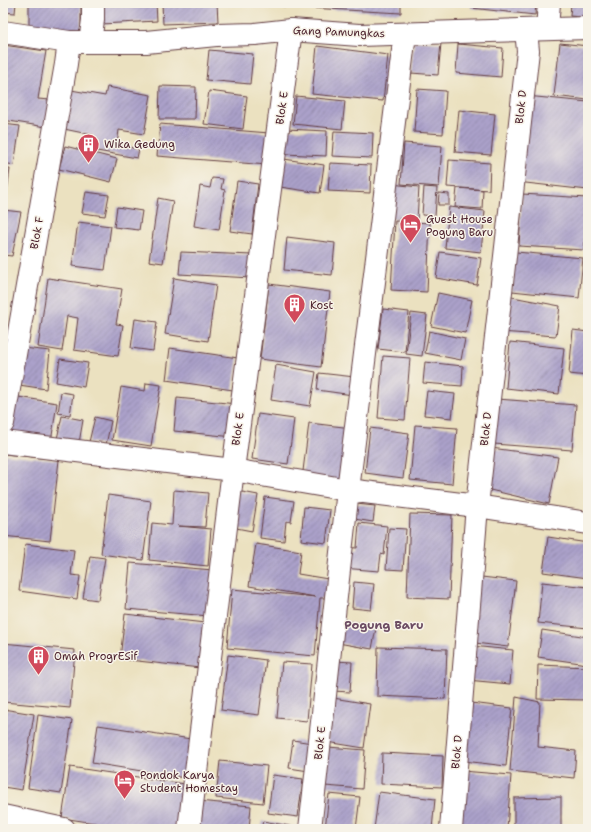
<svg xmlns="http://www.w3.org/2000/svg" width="591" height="832" font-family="'Shantell Sans',sans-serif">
<defs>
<pattern id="building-hatch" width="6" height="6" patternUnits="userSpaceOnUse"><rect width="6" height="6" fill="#aba1ca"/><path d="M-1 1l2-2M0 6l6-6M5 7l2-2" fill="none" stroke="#8d83a4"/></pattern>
</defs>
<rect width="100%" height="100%" fill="#f7f3e8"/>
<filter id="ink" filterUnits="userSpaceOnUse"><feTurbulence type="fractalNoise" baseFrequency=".025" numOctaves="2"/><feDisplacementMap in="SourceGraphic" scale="8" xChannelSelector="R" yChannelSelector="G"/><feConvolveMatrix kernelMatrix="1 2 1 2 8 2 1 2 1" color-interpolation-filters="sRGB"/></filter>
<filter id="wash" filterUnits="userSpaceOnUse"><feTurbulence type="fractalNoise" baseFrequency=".012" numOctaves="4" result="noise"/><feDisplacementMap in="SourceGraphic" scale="16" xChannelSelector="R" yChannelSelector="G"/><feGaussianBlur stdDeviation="0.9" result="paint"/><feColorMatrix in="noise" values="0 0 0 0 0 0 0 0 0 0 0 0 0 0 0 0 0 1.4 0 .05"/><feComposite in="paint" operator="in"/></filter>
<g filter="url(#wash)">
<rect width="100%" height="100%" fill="#ebe1c0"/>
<g id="blocks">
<!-- building -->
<g fill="url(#building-hatch)">
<path d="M3 3H16L15 13 3 12Z"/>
<path d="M29 3H81V32L29 30Z"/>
<path d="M100 3H156L157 21 101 24Z"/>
<path d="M162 3H217L218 22 163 24Z"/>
<path d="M272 3H401V13L272 6Z"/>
<path d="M471 3H536L535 15 471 8Z"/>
<path d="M571 3H588V18L570 16Z"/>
<path d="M414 41 441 43 438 75 411 73Z"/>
<path d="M560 43 588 46V100L554 96Z"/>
<path d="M458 44 503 48 501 77 456 73Z"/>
<path d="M3 45 46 51 38 99 50 100 46 127 3 120V107L8 78 3 77Z"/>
<path d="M317 46 388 55 383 101 312 94Z"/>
<path d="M209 50 253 54 250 84 206 80Z"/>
<path d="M160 86 196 87 195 119H159Z"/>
<path d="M107 87 151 95 144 134 119 130 117 145 139 149 137 158 91 150 93 135 64 129 71 90 105 96Z"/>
<path d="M417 89 446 91 443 134 414 132Z"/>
<path d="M209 91 247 96 243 129 204 124Z"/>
<path d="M296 96 345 101 342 129 293 124Z"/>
<path d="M526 96 588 102V190L517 182Z"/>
<path d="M459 110 495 114 491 155 455 152Z"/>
<path d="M3 124 20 126 14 165 3 163Z"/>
<path d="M160 124 269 133 267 165 157 156Z"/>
<path d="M286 129 327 131 326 156 285 154Z"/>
<path d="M334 131 373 133 372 158 332 156Z"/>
<path d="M404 143 442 146 439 187 401 184Z"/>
<path d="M65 146 117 159 111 182 59 169Z"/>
<path d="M284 159 324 165 320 193 280 187Z"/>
<path d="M449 160 490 163 489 190 447 187Z"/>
<path d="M330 163 371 165 370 193 328 191Z"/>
<path d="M3 169H10L6 199H3Z"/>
<path d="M212 178 223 179 221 189 225 190 219 230 194 226 200 186 210 188Z"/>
<path d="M237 181 258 184 252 234 230 231Z"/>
<path d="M391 184 419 187 417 220 388 218Z"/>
<path d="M424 187 437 188 435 216 422 215Z"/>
<path d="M457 188 483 190 482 209 455 207Z"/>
<path d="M86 192 109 195 105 216 82 213Z"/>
<path d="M439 193 449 194V205H438Z"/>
<path d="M522 194 587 198 584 250 519 246Z"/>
<path d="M158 198 173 201 163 263 149 261Z"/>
<path d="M117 207 142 211 139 230 114 227Z"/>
<path d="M449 207 485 211 481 252 445 248Z"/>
<path d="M3 210 21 212 12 256 3 255Z"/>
<path d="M395 221 430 223 427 292 391 290Z"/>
<path d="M78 222 111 226 105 270 72 266Z"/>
<path d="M287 237 335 243 332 275 284 270Z"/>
<path d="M181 252 252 255 251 278 179 274Z"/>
<path d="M440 252 481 258 477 285 436 278Z"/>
<path d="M516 252 583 258 579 298 512 291Z"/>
<path d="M48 278 122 289 116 324 123 325 118 356 74 350 78 318 67 316 62 351 38 347Z"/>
<path d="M174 278 216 285 208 341 165 334Z"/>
<path d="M269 284 330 292 321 367 260 359Z"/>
<path d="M438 293 472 300 465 333 431 326Z"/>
<path d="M507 296 560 306 556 336 500 332Z"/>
<path d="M383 309 409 312 405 352 378 349Z"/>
<path d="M411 313 427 315 422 356 406 354Z"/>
<path d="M135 319 157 322 153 351 131 348Z"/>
<path d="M573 330 588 332V376L569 374Z"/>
<path d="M429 331 465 339 461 360 425 353Z"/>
<path d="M510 342 564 348 559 394 506 388Z"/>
<path d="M23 348 50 351 46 389 19 385Z"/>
<path d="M170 348 238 358 233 390 166 380Z"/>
<path d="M383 356 410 358 405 420 378 418Z"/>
<path d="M60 359 88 363 84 387 56 382Z"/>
<path d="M425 362 463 366 462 386 423 383Z"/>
<path d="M276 365 316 372 310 406 271 400Z"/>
<path d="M319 373 355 377 353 395 317 390Z"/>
<path d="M146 383 161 385 151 446 112 440 121 387 145 391Z"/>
<path d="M427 391 455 394 452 418 424 415Z"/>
<path d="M61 392 73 394 70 415 58 413Z"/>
<path d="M12 396 57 403 51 442 6 435Z"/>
<path d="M177 398 237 404 234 437 174 431Z"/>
<path d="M497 399 576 405 572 450 494 444Z"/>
<path d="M258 414 294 419 288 464 252 459Z"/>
<path d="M62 416 83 420 79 443 57 439Z"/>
<path d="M95 417 111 421 106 445 89 442Z"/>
<path d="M309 423 352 428 344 485 302 479Z"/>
<path d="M415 425 457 428 452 484 410 480Z"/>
<path d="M370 428 409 433 403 478 365 473Z"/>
<path d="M491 448 558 457 549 504 486 489Z"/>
<path d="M4 454 59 460 50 541 3 536V467Z"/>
<path d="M174 490 208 493 205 527 178 526 211 529 208 566 149 560 152 523 172 525Z"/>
<path d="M237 491 258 495 252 531 231 527Z"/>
<path d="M108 495 151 501 143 560 101 554Z"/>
<path d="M265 497 294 501 291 522 286 521 284 541 260 538Z"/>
<path d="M356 504 375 506 373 522 354 519Z"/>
<path d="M304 507 330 510 326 543 301 540Z"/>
<path d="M410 514 452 515 449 599 407 597Z"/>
<path d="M359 523 387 526 384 555 381 554 379 571 342 568 344 547 357 548Z"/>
<path d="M389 528 406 529 403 570 386 569Z"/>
<path d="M548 537 588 543V578L543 572Z"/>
<path d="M25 544 74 550 71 575 80 576 77 599 19 591Z"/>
<path d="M256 544 301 551 298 574 328 579 325 598H320L315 656 227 648 232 589 316 597 249 586Z"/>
<path d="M90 556 105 558 98 600 83 598Z"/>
<path d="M130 563 213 570 209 616 126 609Z"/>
<path d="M473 576 516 581 508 647 467 642Z"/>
<path d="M354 582 374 584 371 610 352 608Z"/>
<path d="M542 582 588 587V628L538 623Z"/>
<path d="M125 614 205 623 200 668 120 659Z"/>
<path d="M342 622 376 628 372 649 338 643Z"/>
<path d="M542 630 588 637 587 664 538 657Z"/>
<path d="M3 643 75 650 70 708 3 702Z"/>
<path d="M471 646 513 650 510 684 467 680Z"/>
<path d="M378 647 447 649 445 699 377 696Z"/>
<path d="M228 655 266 660 259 715 221 710Z"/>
<path d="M335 661 352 662 350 692 333 691Z"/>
<path d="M282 662 312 664 307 721 277 718Z"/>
<path d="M538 665 588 667V700L537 699Z"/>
<path d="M516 697 540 702 538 747 576 751 574 778 510 771Z"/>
<path d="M333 698 370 704 364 748 327 742Z"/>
<path d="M471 703 512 708 506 766 464 761Z"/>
<path d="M3 709 34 714 22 790 3 787Z"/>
<path d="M38 715 72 720 61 793 28 788Z"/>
<path d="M98 725 191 739 185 778 92 763Z"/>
<path d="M293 740 312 743 309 771 289 768Z"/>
<path d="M328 747 365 750 362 789 325 786Z"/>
<path d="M382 753 443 756 442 787 381 784Z"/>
<path d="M220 761 267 766 263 803 216 798Z"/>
<path d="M70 767 185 784 179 829H135L62 818Z"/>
<path d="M462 771 511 775 507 829H458Z"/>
<path d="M273 775 303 779 298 817 268 813Z"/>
<path d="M379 792 435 799 432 829H374Z"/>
<path d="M329 794 360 797 356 829H325Z"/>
<path d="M561 797V829H514V798Z"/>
<path d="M198 801 251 806 249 829H195Z"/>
<path d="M263 821 300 828V829H261Z"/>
</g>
</g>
</g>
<g filter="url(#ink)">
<use href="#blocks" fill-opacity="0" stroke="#623c41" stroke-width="1"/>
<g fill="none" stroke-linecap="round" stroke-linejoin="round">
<defs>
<g id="minor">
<path d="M547 29 549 3"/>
<path d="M3 32 69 42H146L216 35 255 34 291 30 359 35 588 28"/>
<path d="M90 42 93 20V3"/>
<path d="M3 423 66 64 69 42"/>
<path d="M3 442 233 470 348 490 477 506 588 523"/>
<path d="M3 816 64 829"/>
<path d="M189 829 233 470 291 30"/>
<path d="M310 829 348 490 405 34"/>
<path d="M451 829 477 506 528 51 526 30"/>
</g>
</defs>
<!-- minor casing -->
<use href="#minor" stroke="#623c41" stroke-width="24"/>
<!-- minor -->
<use href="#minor" stroke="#fff" stroke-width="22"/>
</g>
</g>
<!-- icons -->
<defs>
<symbol id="building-pin" viewBox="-11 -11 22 30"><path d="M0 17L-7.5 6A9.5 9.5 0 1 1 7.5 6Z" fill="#d1495b" stroke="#f7f3e8"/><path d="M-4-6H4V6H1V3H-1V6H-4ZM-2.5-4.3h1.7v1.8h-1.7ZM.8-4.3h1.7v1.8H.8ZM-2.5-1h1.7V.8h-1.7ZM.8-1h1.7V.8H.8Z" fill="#fff"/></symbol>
<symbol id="hotel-pin" viewBox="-11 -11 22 30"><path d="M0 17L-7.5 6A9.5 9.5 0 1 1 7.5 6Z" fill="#d1495b" stroke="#f7f3e8"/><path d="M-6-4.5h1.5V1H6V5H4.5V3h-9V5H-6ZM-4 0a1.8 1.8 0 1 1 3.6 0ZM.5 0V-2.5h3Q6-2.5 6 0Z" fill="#fff"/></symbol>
</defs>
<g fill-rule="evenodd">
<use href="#building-pin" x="76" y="132" width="25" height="34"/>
<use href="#hotel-pin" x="398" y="212" width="25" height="34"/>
<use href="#building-pin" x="282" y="292" width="25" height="34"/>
<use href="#building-pin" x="26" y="644" width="25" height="34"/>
<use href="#hotel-pin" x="112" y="768" width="25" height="34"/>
</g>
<g text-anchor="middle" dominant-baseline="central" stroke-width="3" stroke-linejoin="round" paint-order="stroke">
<!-- street labels -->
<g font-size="11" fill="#4a1f2b" stroke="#f7f3e8">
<text transform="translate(339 32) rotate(2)">Gang Pamungkas</text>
<text transform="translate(521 107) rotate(-84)">Blok D</text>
<text transform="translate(282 108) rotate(-82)">Blok E</text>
<text transform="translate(37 233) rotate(-80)">Blok F</text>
<text transform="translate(238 429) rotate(-82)">Blok E</text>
<text transform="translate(486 429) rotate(-84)">Blok D</text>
<text transform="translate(320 743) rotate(-84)">Blok E</text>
<text transform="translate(457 752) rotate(-85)">Blok D</text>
</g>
<!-- poi labels -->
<g font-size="11" fill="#4a1f2b" stroke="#f7f3e8" text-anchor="start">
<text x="104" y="144">Wika Gedung</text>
<text x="426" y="219">Guest House<tspan x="426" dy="13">Pogung Baru</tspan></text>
<text x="310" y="305">Kost</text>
<text x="54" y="656">Omah ProgrESif</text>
<text x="140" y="775">Pondok Karya<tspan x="140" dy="13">Student Homestay</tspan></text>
</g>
<!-- neighbourhood labels -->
<g font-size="12" font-weight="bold" fill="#6c4c63" stroke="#f7f3e8">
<text x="384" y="625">Pogung Baru</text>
</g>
</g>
<!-- margin -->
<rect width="591" height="832" fill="none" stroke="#f7f3e8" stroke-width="16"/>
</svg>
